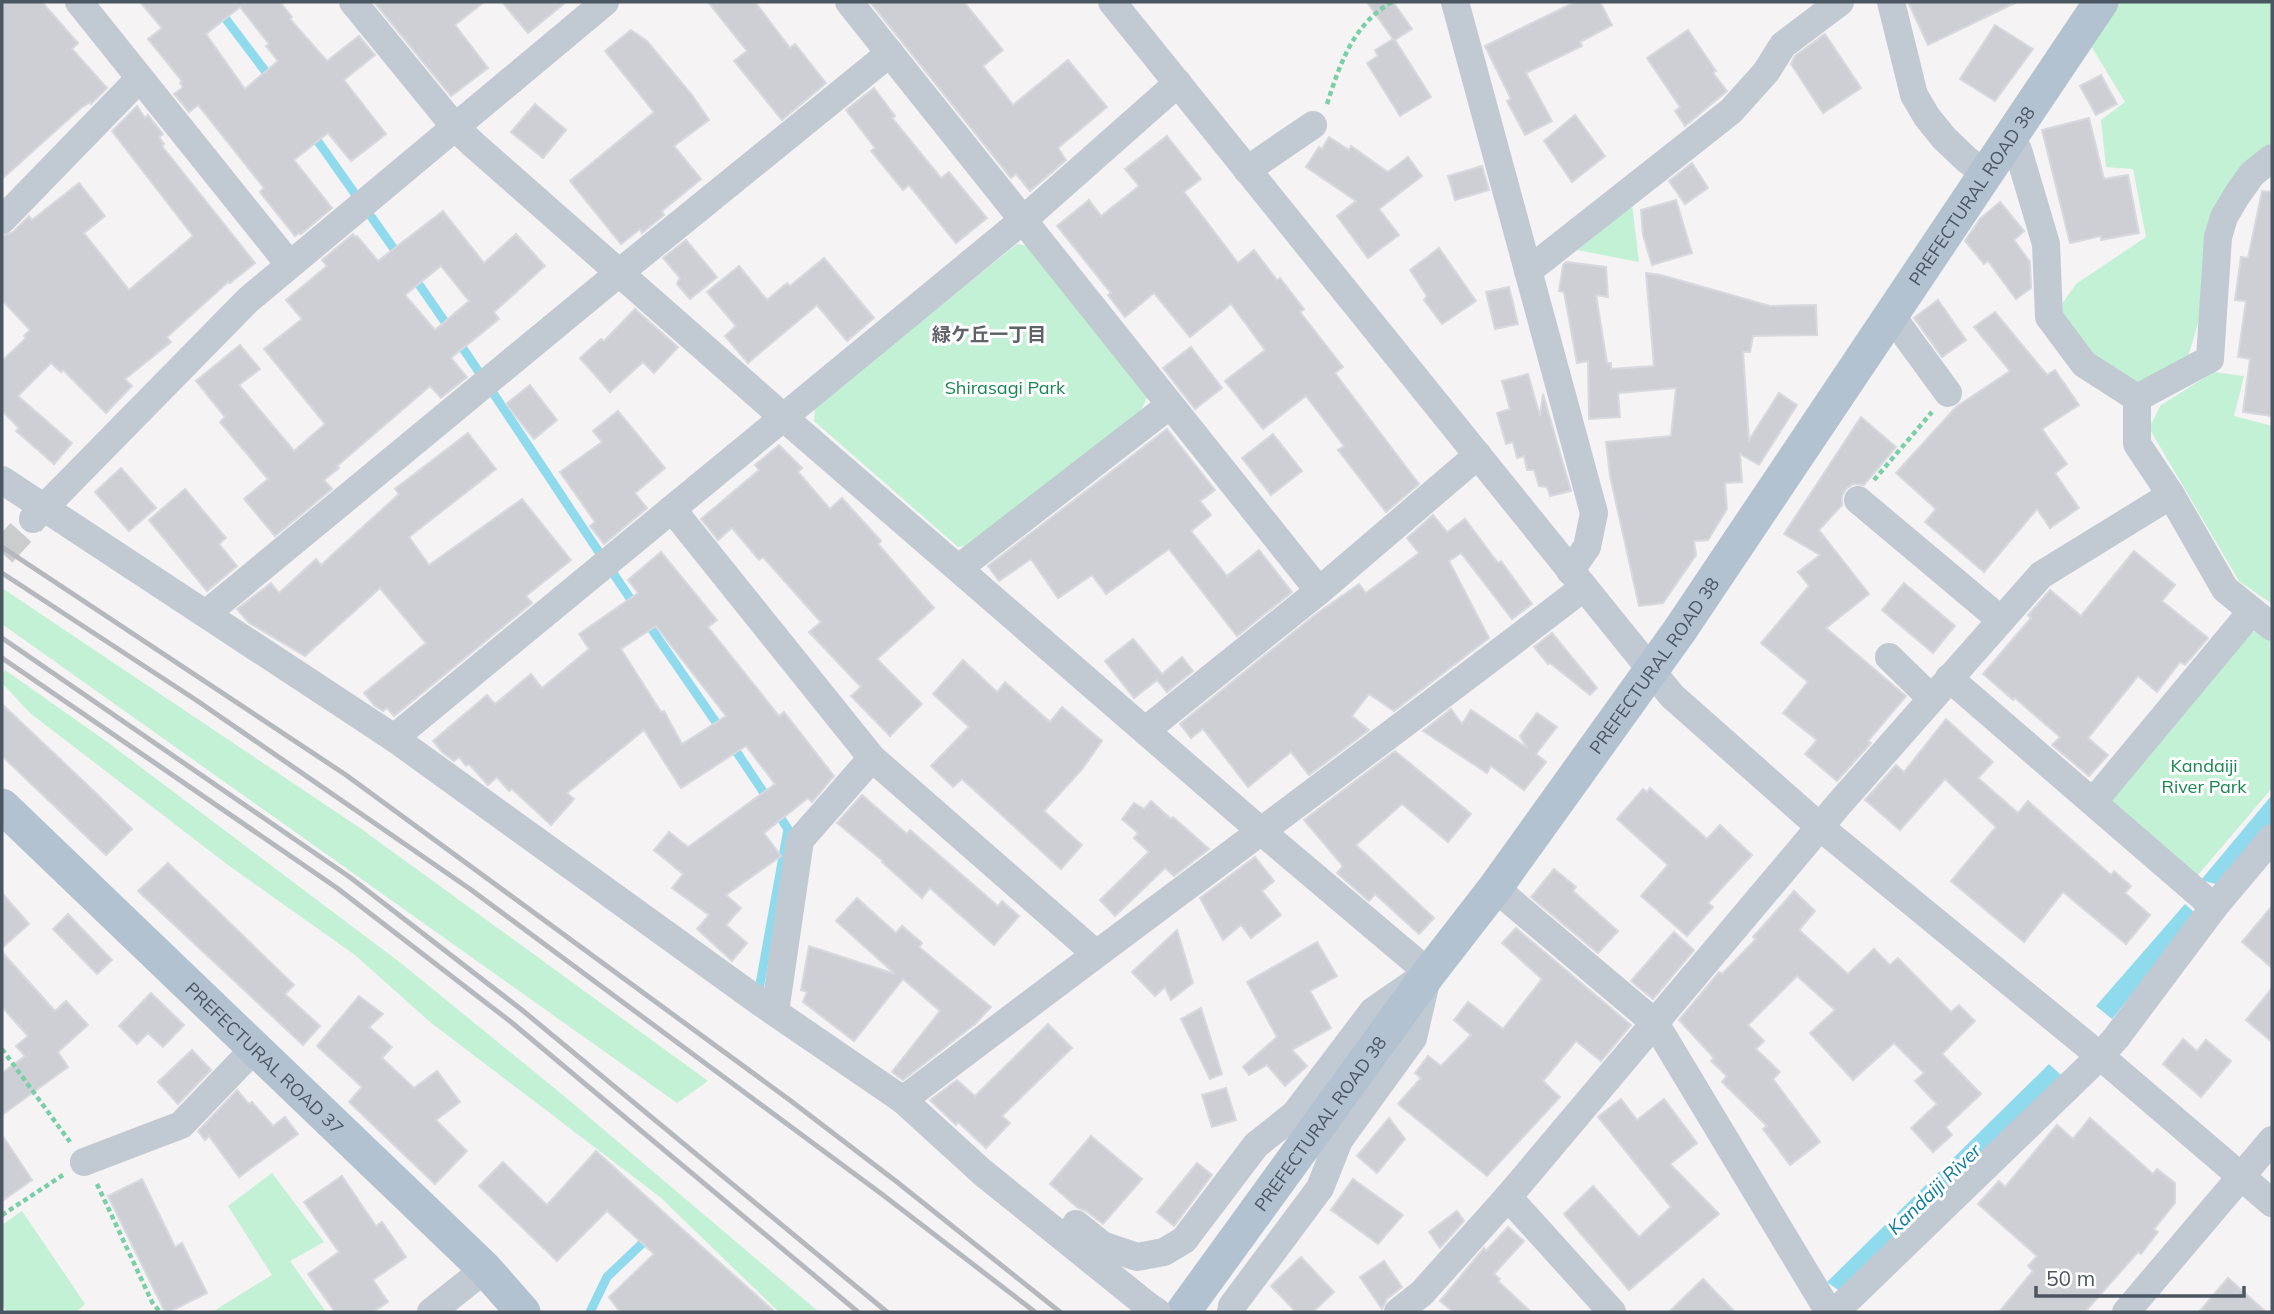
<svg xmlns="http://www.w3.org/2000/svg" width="2274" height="1314" font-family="Mulish,'Noto Sans JP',sans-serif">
<rect width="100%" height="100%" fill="#f5f3f3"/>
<!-- green -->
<g fill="#c3f1d5">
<path d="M2116 2H2272V141L2258 160 2205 299 2188 357 2137 398 2052 318 2076 284 2146 237 2133 169 2106 167 2101 120 2125 102 2087 39Z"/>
<path d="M1632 204 1639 262 1577 250Z"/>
<path d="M1017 244 1028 246 1148 395 1140 413 972 545 958 547 814 421 815 407Z"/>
<path d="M2214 372 2244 376 2234 416 2272 426V604L2239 581 2149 428 2161 405Z"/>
<path d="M2 588 360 828 708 1081 677 1103 2 624Z"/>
<path d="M2259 631 2272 641V788L2197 876 2113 806 2111 792 2245 633Z"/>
<path d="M5 670 110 744 402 964 564 1096 819 1312H779L660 1197 430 1022 355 955 228 865 30 713 2 683V675Z"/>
<path d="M272 1173 324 1242 290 1261 326 1312H212L272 1275 228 1206Z"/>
<path d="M22 1211 85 1304 76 1312H7L2 1304V1225Z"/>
</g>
<!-- water -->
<g fill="#90daee">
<path d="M2272 795V823L2219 885 2201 880Z"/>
<path d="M2185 904 2196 914 2112 1019 2096 1006Z"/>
<path d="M2049 1064 2062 1076 1841 1292 1827 1282Z"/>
</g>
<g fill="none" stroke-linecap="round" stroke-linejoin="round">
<!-- stream -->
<g stroke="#90daee" stroke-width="9">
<path d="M213 2 272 80"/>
<path d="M312 133 399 256"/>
<path d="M413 276C490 385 561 497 636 607"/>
<path d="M646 621 722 731"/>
<path d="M730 742 788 829 758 995"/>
<path d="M590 1312 607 1277 651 1235"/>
</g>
</g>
<!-- building -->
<g fill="#cdcfd5" stroke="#d7d9de" stroke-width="2" fill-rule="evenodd">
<path d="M2 2H42L78 43 72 49 107 88 91 104 90 102 81 108 2 179Z"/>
<path d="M140 2H280L292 17 290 19 327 61 359 36 375 55 344 80 386 134 351 161 328 133 294 160 332 208 301 234 299 233 295 236 260 192 264 188 198 105 189 112 174 94 183 87 180 83 182 81 148 39 162 28ZM240 7 269 44 266 46 278 61 245 89 206 34Z"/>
<path d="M374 2H484L455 25 488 68 451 96Z"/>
<path d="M502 2H566L528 33Z"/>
<path d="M708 2H755L790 48 795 44 826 83 782 120 734 61 747 51Z"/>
<path d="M870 2H964L1003 50 983 66 1013 105 1068 60 1107 107 1058 148 1066 160 1030 191 1016 174 1011 178Z"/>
<path d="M1367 2H1393L1412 29 1395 40 1431 97 1400 116 1367 63 1378 56 1375 50 1393 39Z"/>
<path d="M1575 2H1600L1612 25 1580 42 1582 46 1526 73 1552 121 1525 135 1507 101 1511 99 1485 46Z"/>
<path d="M1908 2H2017L1928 45Z"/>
<path d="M1995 25 2033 49 1995 101 1960 79Z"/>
<path d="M631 30 647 41 692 95 709 120 674 146 701 179 662 211 664 215 642 233 640 229 621 244 570 181 654 112 605 51Z"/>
<path d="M1688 30 1716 71 1713 73 1727 91 1685 126 1675 111 1680 107 1647 58Z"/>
<path d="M1825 34 1861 88 1823 113 1791 64 1795 56Z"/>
<path d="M2101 75 2117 104 2096 115 2080 86Z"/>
<path d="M874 88 895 116 892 118 941 178 949 172 987 218 956 243 909 185 903 190 871 151 875 148 846 110Z"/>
<path d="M535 104 566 130 543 158 511 132Z"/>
<path d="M137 106 145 118 148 115 163 134 159 137 164 144 162 146 255 263 230 283 228 282 167 337 171 342 125 379 132 386 106 413 63 370 61 372 51 363 18 396 72 443 54 464 16 431 19 428 2 411V361L26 338 24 336 30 330 2 300V236L13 232 29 216 32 220 79 183 105 216 84 233 129 290 193 236 112 131Z"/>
<path d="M1575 115 1605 156 1572 182 1544 141Z"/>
<path d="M2089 118 2104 179 2128 175 2139 233 2101 240V236L2070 243 2042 130Z"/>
<path d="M1167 136 1201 179 1184 192 1238 263 1254 250 1277 280 1280 278 1304 309 1300 312 1343 367 1335 373 1419 484 1386 512 1338 450 1344 446 1306 396 1263 429 1225 381 1265 350 1231 304 1190 337 1154 293 1125 317 1108 295 1111 293 1057 226 1089 200 1101 216 1139 186 1125 169Z"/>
<path d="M1329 137 1349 150 1351 146 1388 172 1408 157 1422 176 1379 209 1399 235 1368 258 1337 216 1356 201 1306 167 1319 147 1322 149Z"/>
<path d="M1692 163 1708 188 1685 204 1669 181Z"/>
<path d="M1482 166 1489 190 1455 200 1448 176Z"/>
<path d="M2262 191 2272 192V416L2243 412 2250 359 2238 357 2246 301 2235 300 2241 257 2248 258Z"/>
<path d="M1676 200 1692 253 1652 265 1643 235 1641 210Z"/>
<path d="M2000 202 2024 231 2014 240 2030 262 2031 288 2016 299 1988 261 1984 264 1965 241 1980 219Z"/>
<path d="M443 211 484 263 516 234 545 266 494 312 499 319 451 358 467 377 441 398 430 386 337 466 339 468 324 480 332 489 275 536 244 499 268 479 220 422 225 417 196 381 240 345 260 369 239 385 294 451 325 424 264 349 302 319 286 300 327 266 322 260 353 234 355 237 357 236 378 261ZM441 266 469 301 435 330 405 295Z"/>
<path d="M686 240 717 277 690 299 677 284 680 278 663 258Z"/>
<path d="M1439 248 1476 301 1442 324 1424 300 1427 296 1410 270Z"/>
<path d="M824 258 874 318 847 341 817 305 748 363 725 336 736 326 707 292 739 266 767 300 787 283 790 286Z"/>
<path d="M1566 262 1606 267 1608 297 1596 295 1607 363H1611V369L1654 366 1646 273 1661 275 1770 306 1816 305 1817 335 1753 336 1750 352H1743L1749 440 1779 393 1797 405 1759 465 1740 454 1742 482 1725 483 1727 509 1708 540 1694 541 1696 555 1663 603 1639 606 1610 476 1606 442 1671 436 1676 388 1618 393 1620 417 1589 419 1588 361 1577 363 1564 292 1559 291 1563 265Z"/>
<path d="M1509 287 1518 324 1495 329 1486 292Z"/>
<path d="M1938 300 1966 340 1942 357 1914 318Z"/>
<path d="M635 309 678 347 654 373 643 362 610 392 580 358 601 339 604 341Z"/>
<path d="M1995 312 2047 375 2055 370 2079 405 2042 429 2067 464 2055 473 2079 508 2050 528 2037 509 1984 572 1925 522 1936 509 1896 473 1956 407 2010 371 1974 327Z"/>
<path d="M1191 347 1222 388 1195 409 1163 368Z"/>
<path d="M1528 374 1540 416 1543 394 1571 491 1550 496 1547 487 1539 486 1534 470H1527L1524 456 1517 458 1513 442 1506 444 1497 413 1510 409 1502 381Z"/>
<path d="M530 385 557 420 534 439 506 404Z"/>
<path d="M618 411 665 468 635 493 647 508 604 544 590 526 595 522 560 472 602 442 593 431Z"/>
<path d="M1861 417 1896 447 1864 485 1853 484 1846 489 1842 496V505L1819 530 1869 594 1826 628 1906 696 1868 741 1871 743 1837 781 1805 754 1817 740 1783 713 1808 682 1761 643 1809 586 1798 572 1820 555 1784 534Z"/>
<path d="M1167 429 1215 490 1200 501 1211 515 1191 531 1227 576 1259 550 1292 592 1237 636 1169 549 1106 594 1092 575 1058 598 1031 559 999 581 988 566Z"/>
<path d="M468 433 496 469 409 537 429 565 522 499 571 560 526 596 532 603 394 716 387 708 383 711 374 705 364 693 426 643 380 588 305 656 249 623 237 609 271 583 279 593 316 559 321 565 399 494 395 489Z"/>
<path d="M1273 434 1302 471 1271 495 1242 458Z"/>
<path d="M779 445 802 468 798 472 830 509 842 498 881 541 878 544 934 608 877 659 922 704 890 736 851 696 861 687 809 632 821 622 763 557 759 560 732 528 718 540 701 519 759 470 755 465Z"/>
<path d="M121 468 156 508 129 531 95 492Z"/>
<path d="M185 489 226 538 219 544 237 566 207 591 149 520Z"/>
<path d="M1433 515 1447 532 1465 519 1498 563 1501 561 1532 604 1512 619 1461 553 1449 561 1489 638 1394 711 1369 694 1352 716 1369 730 1309 775 1291 752 1248 787 1203 729 1191 738 1180 724 1316 614 1359 584 1366 593 1419 553 1407 538Z"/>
<path d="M2134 551 2175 585 2162 601 2208 638 2185 665 2180 662 2157 692 2138 676 2088 738 2108 755 2089 776 2052 745 2060 737 2015 698 2013 700 1983 674 2031 618 2028 615 2050 590 2081 616Z"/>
<path d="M661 552 717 620 708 627 779 716 784 712 834 776 812 802 808 798 764 833 781 856 726 895 741 908 726 925 747 943 732 961 697 929 709 915 672 888 683 874 654 850 669 832 688 847 775 784 746 746 681 788 644 730 567 793 574 799 551 825 512 789 509 791 497 777 488 785 469 764 466 766 459 757 454 761 442 752 433 741 487 695 495 704 531 674 542 688 589 649 579 634 638 593 628 580ZM656 626 726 716 682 744 664 711 661 712 621 649Z"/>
<path d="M1904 583 1955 626 1933 653 1882 610Z"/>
<path d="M1552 633 1597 688 1590 695 1550 663 1548 664 1534 647Z"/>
<path d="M1133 639 1162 674 1182 657 1193 671 1167 692 1157 680 1134 698 1105 661Z"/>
<path d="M963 660 997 692 1005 682 1050 722 1062 707 1102 741 1083 768 1044 811 1082 845 1061 869 962 779 953 787 931 766 969 727 933 694Z"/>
<path d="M2 704 100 797 132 829 106 855 2 756Z"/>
<path d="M1451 709 1462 724 1471 710 1527 748 1520 736 1537 713 1557 727 1536 754 1546 762 1524 790 1491 766 1487 773 1423 731Z"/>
<path d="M1946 719 1993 762 1978 778 2018 813 2028 801 2111 875 2114 871 2131 886 2125 893 2150 915 2126 944 2063 892 2024 942 1951 881 1996 827 1945 779 1900 830 1865 800 1896 765 1904 772Z"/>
<path d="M1395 751 1471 814 1448 842 1402 804 1356 845 1434 918 1419 934 1375 894 1369 901 1337 873 1343 866 1304 820Z"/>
<path d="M1650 788 1707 839 1720 825 1752 855 1708 903 1713 907 1687 936 1641 896 1668 865 1617 819 1643 789 1647 792Z"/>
<path d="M862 795 907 834 910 830 998 906 1002 901 1019 916 994 945 930 888 922 898 882 862 883 861 837 823Z"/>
<path d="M1151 801 1171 819 1173 817 1209 849 1174 876 1165 868 1115 916 1100 900 1149 852 1134 838 1138 833 1122 819 1134 803 1144 809Z"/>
<path d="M1255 857 1274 881 1262 891 1281 915 1251 938 1241 925 1223 940 1200 898Z"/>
<path d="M168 863 294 985 285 994 320 1026 303 1045 138 891Z"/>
<path d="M1554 869 1576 887 1573 891 1618 931 1598 953 1531 897Z"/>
<path d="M1794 891 1815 911 1799 930 1848 974 1874 949 1890 965 1898 958 1951 1012 1959 1005 1975 1021 1942 1054 1981 1094 1946 1127 1952 1135 1933 1152 1911 1128 1937 1104 1915 1081 1924 1073 1894 1043 1853 1080 1810 1033 1835 1010 1797 976 1748 1025 1764 1041 1756 1049 1780 1072 1773 1079 1820 1142 1790 1165 1763 1129 1767 1126 1722 1082 1727 1076 1711 1061 1714 1058 1679 1020 1719 972 1722 974 1756 939 1753 937Z"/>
<path d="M2 893 29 924 2 948Z"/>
<path d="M857 898 896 933 902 926 922 943 919 947 991 1007 975 1024 903 1080 892 1072 940 1011 903 979 854 1041 803 1002 807 992 801 990 809 946 895 974 836 921Z"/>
<path d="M2272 906V968L2242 942Z"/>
<path d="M68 914 112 960 97 974 53 929Z"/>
<path d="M1516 928 1631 1025 1601 1061 1576 1041 1543 1081 1560 1097 1487 1176 1398 1104 1421 1078 1415 1073 1428 1056 1441 1066 1471 1035 1454 1020 1468 1002 1503 1029 1542 979 1502 943Z"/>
<path d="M1177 930 1193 983 1171 1000 1165 987 1155 996 1132 972Z"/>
<path d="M1674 932 1694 950 1653 999 1631 981Z"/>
<path d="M1317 942 1337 976 1310 991 1331 1028 1292 1050 1307 1066 1285 1086 1267 1065 1249 1075 1243 1067 1277 1037 1247 982Z"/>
<path d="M2 952 55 1011 66 1001 88 1025 58 1052 68 1067 2 1115V1073L25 1056 16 1046 28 1036 2 1007Z"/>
<path d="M2272 988V1042L2246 1020Z"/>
<path d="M151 993 184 1025 163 1047 148 1033 137 1044 119 1026Z"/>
<path d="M359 996 383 1014 369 1027 392 1047 382 1058 414 1088 437 1071 460 1102 436 1120 467 1151 435 1184 349 1102 362 1087 317 1046Z"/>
<path d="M1201 1008 1222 1074 1210 1079 1181 1019Z"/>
<path d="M1048 1024 1072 1048 1002 1116 1010 1123 986 1148 958 1122 956 1125 930 1100 957 1080 975 1096Z"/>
<path d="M2183 1039 2197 1051 2206 1040 2231 1061 2201 1097 2163 1064Z"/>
<path d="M192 1050 211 1070 178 1104 158 1082Z"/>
<path d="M1226 1088 1236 1120 1212 1127 1202 1095Z"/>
<path d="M237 1090 249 1104 252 1102 273 1126 285 1117 298 1134 239 1177 209 1136 205 1140 198 1131Z"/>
<path d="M1621 1099 1637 1120 1664 1099 1697 1143 1670 1164 1719 1214 1629 1290 1564 1214 1593 1186 1639 1237 1671 1207 1598 1117Z"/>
<path d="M1389 1118 1405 1139 1377 1173 1357 1156Z"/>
<path d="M2090 1118 2153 1174 2157 1169 2175 1183V1203L2154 1229 2158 1232 2141 1254 2138 1252 2085 1312H1999L2033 1271 2028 1266 2037 1256 1978 1204 1999 1181 2005 1187 2057 1125 2073 1139Z"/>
<path d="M2 1135 32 1180 2 1201Z"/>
<path d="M1091 1136 1142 1179 1103 1224 1086 1211 1078 1208 1050 1184Z"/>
<path d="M596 1151 671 1219 775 1312H620L609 1297 654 1254 607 1211 557 1261 479 1186 503 1162 547 1205Z"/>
<path d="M1197 1163 1212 1175 1174 1226 1157 1212Z"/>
<path d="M342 1176 376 1226 382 1222 406 1257 373 1280 388 1302 373 1312H335L308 1274 339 1252 304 1202Z"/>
<path d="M142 1179 175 1247 182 1243 207 1293 169 1312H165L108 1196Z"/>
<path d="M1353 1179 1403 1215 1378 1244 1331 1210Z"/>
<path d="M1457 1211 1464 1221 1440 1248 1429 1232Z"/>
<path d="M1508 1227 1524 1241 1494 1274 1500 1279 1498 1281 1531 1312H1453L1440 1301 1484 1248 1486 1251Z"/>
<path d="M1301 1257 1334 1292 1313 1312H1296L1271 1286Z"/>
<path d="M1384 1261 1402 1287 1387 1299 1382 1309 1360 1277Z"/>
<path d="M2228 1278 2266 1312H2199Z"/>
<path d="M1703 1279 1735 1312H1669Z"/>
</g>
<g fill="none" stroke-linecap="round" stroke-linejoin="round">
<!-- minor-tunnel -->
<path stroke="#caccce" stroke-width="28" stroke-dasharray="28 14" stroke-linecap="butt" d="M2 553 33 519"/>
<!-- path -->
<g stroke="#7ad0a6" stroke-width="4.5" stroke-dasharray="5 3.5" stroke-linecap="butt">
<path d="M1327 104C1340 64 1353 24 1392 2"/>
<path d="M1874 480 1932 412"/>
<path d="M2 1049 70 1142"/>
<path d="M97 1184 152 1302 160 1312"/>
<path d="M2 1215 63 1175"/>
</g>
<!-- minor -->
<g stroke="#c1cad2" stroke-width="28">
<path d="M79 2 289 264"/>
<path d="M353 2 455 127 474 145 783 417 1262 832 1429 973"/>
<path d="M849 2 1319 591"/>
<path d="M1112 2 1672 696 1820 827 2100 1056 2272 1203"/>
<path d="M1455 2 1594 513 1587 547 1570 571"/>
<path d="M1891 2 1914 95 1927 117 1944 138 1967 160 1985 173"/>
<path d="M2006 142 2018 150 2046 244 2049 317 2084 364 2137 398 2210 359 2218 237 2224 217 2237 195 2252 174 2272 158"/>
<path d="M1247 170 1313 125"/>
<path d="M2 220 139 79"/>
<path d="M1528 271 1731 111 1766 72 1783 45 1840 2"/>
<path d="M1891 315 1948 393"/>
<path d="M2137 398V444L2171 495 2225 589 2272 627"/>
<path d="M2 480 394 738 757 1000 903 1100 982 1172 1148 1306"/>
<path d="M1858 500 2001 620"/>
<path d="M672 509 872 758 1095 953"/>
<path d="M33 519 248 300 605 2"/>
<path d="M959 568 1170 405"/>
<path d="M207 613 619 273 890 53"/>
<path d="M1889 657 1931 698"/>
<path d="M1949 678 2214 907"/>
<path d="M1146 730 1319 591 1478 455"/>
<path d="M394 738 1023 220 1178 83"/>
<path d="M2093 802 2252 611"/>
<path d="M1495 888 1655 1023 1829 1312"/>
<path d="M775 1012 800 840 872 758"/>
<path d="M903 1100C1129 928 1358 761 1583 588"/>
<path d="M84 1162 181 1125 254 1049"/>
<path d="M1508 1197 1612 1312"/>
<path d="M1076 1224 1102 1245 1137 1257 1164 1252 1184 1240 1256 1145 1295 1114 1373 1011 1418 980"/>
<path d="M431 1312 485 1269"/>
<path d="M1231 1312 1232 1306 1320 1188 1339 1140 1413 1038 1426 982"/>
<path d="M1398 1312 1422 1293 1508 1197 1839 804 2041 575 2171 495"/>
<path d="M1835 1312 2100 1056 2116 1038 2214 907 2272 838"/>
<path d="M2126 1312 2272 1140"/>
</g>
<!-- major -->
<g stroke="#b3c2d1" stroke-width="35">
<path id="s1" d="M2 806 485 1269 523 1312"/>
<path id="s2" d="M1183 1312 1429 973 1495 888 1680 630 2101 2"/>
</g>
<!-- rail -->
<g stroke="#b5b8bd" stroke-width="5">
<path d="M2 547 346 775 791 1101 897 1182 1060 1312"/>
<path d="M2 573 196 700 470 889 883 1195 1035 1312"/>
<path d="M2 638 351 878 522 1010 887 1312"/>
<path d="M2 658 337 888 511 1022 858 1312"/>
</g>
<!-- minor-bridge -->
<path stroke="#c1cad2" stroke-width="28" d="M1148 1306 1157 1312"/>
</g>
<g text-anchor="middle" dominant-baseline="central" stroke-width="6" stroke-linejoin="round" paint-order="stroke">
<!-- street labels -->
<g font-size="18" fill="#4a5661" stroke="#fff">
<text stroke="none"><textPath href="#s2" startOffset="1367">PREFECTURAL ROAD 38</textPath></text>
<text stroke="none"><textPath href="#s2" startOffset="800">PREFECTURAL ROAD 38</textPath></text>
<text stroke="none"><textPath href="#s1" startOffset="364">PREFECTURAL ROAD 37</textPath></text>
<text stroke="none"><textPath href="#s2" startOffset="233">PREFECTURAL ROAD 38</textPath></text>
</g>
<!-- park labels -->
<g font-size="18" fill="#17864f" stroke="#fff">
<text x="1005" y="387">Shirasagi Park</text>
<text x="2204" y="765">Kandaiji<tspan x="2204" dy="21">River Park</tspan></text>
</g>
<!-- neighbourhood labels -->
<g font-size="19" font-weight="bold" fill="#5f6368" stroke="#fff">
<text x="989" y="334">緑ケ丘一丁目</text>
</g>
<!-- water labels -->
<g font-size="19" font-style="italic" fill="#0c7c9b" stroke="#fff">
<text transform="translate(1934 1189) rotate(-44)">Kandaiji River</text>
</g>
</g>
<!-- border -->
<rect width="2274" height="1314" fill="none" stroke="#4a5661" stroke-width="7"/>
<!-- scale -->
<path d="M2036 1286v10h208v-10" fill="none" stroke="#4a5661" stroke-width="3.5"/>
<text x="2046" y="1286" font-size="21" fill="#4a5661" stroke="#ffffff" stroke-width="5" paint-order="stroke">50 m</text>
</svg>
